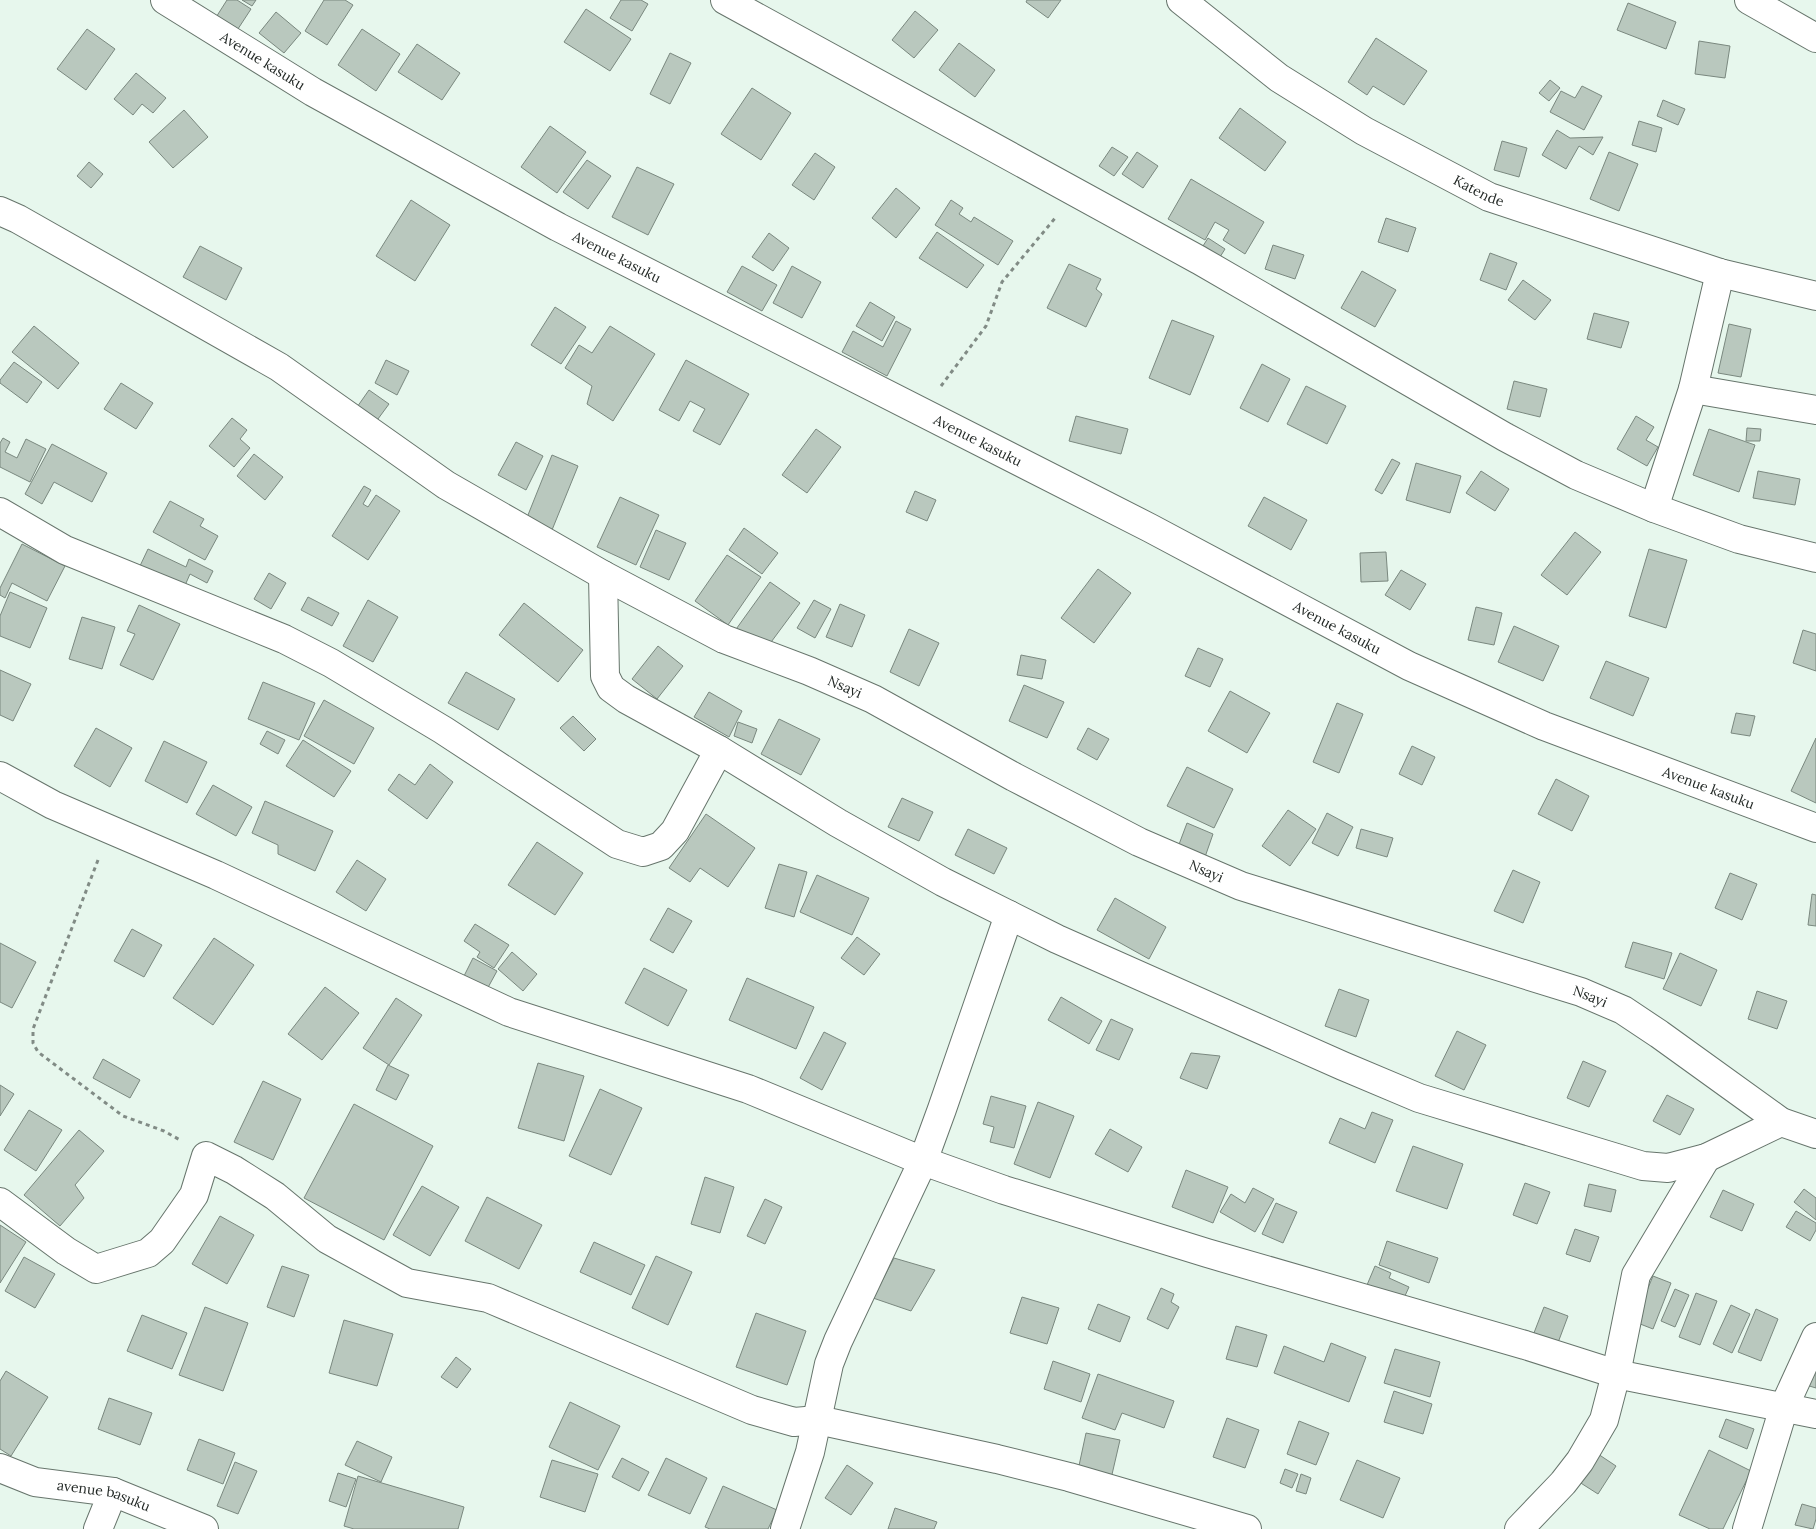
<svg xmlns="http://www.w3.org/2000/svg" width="1816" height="1529" font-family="Lora,serif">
<rect width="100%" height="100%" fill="#e7f7ed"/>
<!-- building -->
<g fill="#b9c8be" stroke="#7a887f">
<path d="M227 0H237L251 9 234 35 213 22Z"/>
<path d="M242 0H256L252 6Z"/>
<path d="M324 0H345L353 5 327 45 305 31Z"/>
<path d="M621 0H641L648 4 632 31 610 18Z"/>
<path d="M1027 0H1061L1048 18 1026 2Z"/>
<path d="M1628 3 1676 22 1666 49 1617 30Z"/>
<path d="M586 9 631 39 610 71 564 42Z"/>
<path d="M915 11 938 30 914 58 892 40Z"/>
<path d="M276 12 301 33 284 53 259 33Z"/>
<path d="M87 29 115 49 86 90 57 69Z"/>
<path d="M362 29 400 54 376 91 338 65Z"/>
<path d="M1376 38 1427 71 1404 105 1373 86 1367 95 1348 82Z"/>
<path d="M1699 41 1730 46 1725 78 1695 74Z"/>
<path d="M959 43 995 70 975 97 939 70Z"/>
<path d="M417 44 460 73 442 100 398 72Z"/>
<path d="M670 53 691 63 670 104 650 94Z"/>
<path d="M136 73 166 98 153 113 142 104 133 115 114 99Z"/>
<path d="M1550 80 1560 88 1549 101 1539 93Z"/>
<path d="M1582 86 1602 96 1584 130 1550 112 1561 91 1575 98Z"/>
<path d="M752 88 791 113 761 160 721 134Z"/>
<path d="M1663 100 1685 109 1678 125 1657 116Z"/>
<path d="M1240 108 1286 142 1265 171 1219 138Z"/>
<path d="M184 110 208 137 173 168 149 142Z"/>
<path d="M1639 121 1662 128 1656 152 1632 145Z"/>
<path d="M550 126 586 152 557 193 521 167Z"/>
<path d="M1557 130 1570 138 1603 137 1593 155 1579 146 1566 169 1542 155Z"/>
<path d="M1502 141 1527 148 1519 177 1494 170Z"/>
<path d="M1112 147 1128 157 1114 176 1099 166Z"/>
<path d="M1137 152 1158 166 1143 188 1122 174Z"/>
<path d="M1609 152 1638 164 1619 211 1590 199Z"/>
<path d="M815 153 835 167 814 200 792 185Z"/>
<path d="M587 160 611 176 588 209 563 192Z"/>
<path d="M89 162 103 174 91 188 77 176Z"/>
<path d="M637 167 674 184 648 235 612 217Z"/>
<path d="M1191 179 1264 222 1245 254 1223 240 1229 230 1215 222 1205 240 1168 219Z"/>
<path d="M896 188 920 208 896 238 872 218Z"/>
<path d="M411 200 450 225 415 281 376 256Z"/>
<path d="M951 200 963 208 959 214 971 222 974 217 1013 241 998 265 935 225Z"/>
<path d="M1386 218 1416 228 1408 252 1378 242Z"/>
<path d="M937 232 984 265 967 288 919 258Z"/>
<path d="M769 233 789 248 773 271 752 257Z"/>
<path d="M1208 238 1225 249 1215 265 1198 254Z"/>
<path d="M1273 245 1304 255 1295 279 1265 269Z"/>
<path d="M200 246 242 268 226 300 183 277Z"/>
<path d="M1490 253 1517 263 1506 290 1480 280Z"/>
<path d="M1069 264 1101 279 1096 289 1102 294 1086 327 1047 308Z"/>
<path d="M742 266 777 285 762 311 727 292Z"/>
<path d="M792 266 821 282 802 318 773 303Z"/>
<path d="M1362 271 1396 290 1375 327 1341 308Z"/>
<path d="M1523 280 1551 300 1535 320 1508 300Z"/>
<path d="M870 302 895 317 882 341 856 326Z"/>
<path d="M555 307 586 327 561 364 531 345Z"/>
<path d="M1594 313 1629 322 1621 348 1587 339Z"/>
<path d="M1172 320 1214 336 1190 395 1149 378Z"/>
<path d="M896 321 911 329 887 376 842 352 853 331 883 347Z"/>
<path d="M1729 324 1751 329 1741 377 1718 373Z"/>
<path d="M34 326 79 363 58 389 12 352Z"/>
<path d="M610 326 655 354 613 421 587 404 592 386 565 368 579 345 592 353Z"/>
<path d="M386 360 409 371 397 395 375 383Z"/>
<path d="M686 360 749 394 720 445 693 431 705 409 690 401 679 421 659 410Z"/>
<path d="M14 362 42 382 27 403 0 383V380Z"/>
<path d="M1262 364 1290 379 1268 422 1240 408Z"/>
<path d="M1514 381 1547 389 1540 417 1507 409Z"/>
<path d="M121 383 153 403 136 429 104 409Z"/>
<path d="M1306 386 1346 406 1327 444 1287 424Z"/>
<path d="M369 390 389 404 375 423 355 410Z"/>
<path d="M1076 416 1128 429 1121 454 1069 441Z"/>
<path d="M1636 416 1654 427 1646 440 1658 447 1647 466 1617 449Z"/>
<path d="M232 418 247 430 240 439 250 448 234 467 209 446Z"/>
<path d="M1747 428 1761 429 1760 441H1746Z"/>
<path d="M816 429 841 447 807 493 782 475Z"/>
<path d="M1709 429 1755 445 1739 492 1693 475Z"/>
<path d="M3 438 10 442 5 452 17 458 26 439 46 449 30 482 0 467V443Z"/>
<path d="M516 442 543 456 526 490 498 475Z"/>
<path d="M52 444 107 473 92 502 54 482 42 504 25 494Z"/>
<path d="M254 454 283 477 265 500 237 476Z"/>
<path d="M552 455 578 466 552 530 526 520Z"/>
<path d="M1392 459 1400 463 1382 494 1375 490Z"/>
<path d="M1416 463 1461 476 1450 513 1406 500Z"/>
<path d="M1481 471 1509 489 1495 511 1466 493Z"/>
<path d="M1758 471 1800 479 1795 505 1753 498Z"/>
<path d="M364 486 371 490 363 504 368 507 376 495 400 511 368 560 332 536Z"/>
<path d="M915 491 936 500 927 521 906 512Z"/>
<path d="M620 497 659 515 636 565 597 547Z"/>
<path d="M1264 497 1307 520 1291 550 1248 526Z"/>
<path d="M170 501 204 519 200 526 218 536 205 560 153 532Z"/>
<path d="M744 528 778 553 762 574 729 550Z"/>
<path d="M656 530 686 543 669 580 640 567Z"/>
<path d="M1575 532 1601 552 1567 595 1541 575Z"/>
<path d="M22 544 65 566 47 601 12 583 5 598 0 595V588Z"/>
<path d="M148 549 186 567 189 559 213 571 207 583 190 574 183 590 139 568Z"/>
<path d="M1649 549 1687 560 1666 628 1629 616Z"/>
<path d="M1386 552 1388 581 1361 582 1360 553Z"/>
<path d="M727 555 761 577 728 625 695 601Z"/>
<path d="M1098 569 1131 593 1094 643 1061 618Z"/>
<path d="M1401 570 1426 584 1410 610 1385 595Z"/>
<path d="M269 573 286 583 271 609 254 599Z"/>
<path d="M770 582 800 603 763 653 734 632Z"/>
<path d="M10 592 47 608 30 648 0 636V616Z"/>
<path d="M308 597 339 613 332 626 301 610Z"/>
<path d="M368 600 398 617 373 662 343 646Z"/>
<path d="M814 600 831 609 815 638 797 628Z"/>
<path d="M524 603 583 650 558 682 499 635Z"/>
<path d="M840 604 865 615 852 647 826 637Z"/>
<path d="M139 605 180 624 153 680 120 665 135 634 127 631Z"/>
<path d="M1476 607 1502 613 1494 645 1468 640Z"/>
<path d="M82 617 115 627 102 669 69 659Z"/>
<path d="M1514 626 1559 646 1543 681 1498 662Z"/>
<path d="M909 629 939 643 919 686 890 672Z"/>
<path d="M1803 630 1816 634V671L1793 663Z"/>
<path d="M658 646 683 666 657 699 632 679Z"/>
<path d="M1198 648 1223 659 1210 687 1185 676Z"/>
<path d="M1021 655 1046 660 1042 679 1017 675Z"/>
<path d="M1606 661 1649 678 1633 716 1590 698Z"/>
<path d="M0 670 31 684 13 721 0 715Z"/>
<path d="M466 672 515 699 498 730 448 703Z"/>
<path d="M263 682 315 703 299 740 248 719Z"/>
<path d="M1024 685 1064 702 1047 738 1009 721Z"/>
<path d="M1230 691 1270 713 1247 753 1208 731Z"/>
<path d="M709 692 742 711 729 737 694 717Z"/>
<path d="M324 700 374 728 354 764 304 736Z"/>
<path d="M1337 703 1363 714 1339 773 1313 762Z"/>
<path d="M1736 713 1755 716 1750 736 1731 733Z"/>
<path d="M573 716 596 739 584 751 560 728Z"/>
<path d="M779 719 820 739 801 775 761 754Z"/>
<path d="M738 722 757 729 752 743 734 736Z"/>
<path d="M96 728 132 748 110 787 74 766Z"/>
<path d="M1088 728 1109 739 1097 760 1077 749Z"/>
<path d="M267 731 285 740 278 754 260 744Z"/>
<path d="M1816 738V803L1791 791Z"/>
<path d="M303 740 351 771 334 797 286 766Z"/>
<path d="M164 741 207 762 187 803 145 781Z"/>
<path d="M1412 746 1435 757 1422 785 1399 774Z"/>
<path d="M430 764 453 782 427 819 388 790 399 774 415 785Z"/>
<path d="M1187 767 1233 789 1214 828 1167 806Z"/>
<path d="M1556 779 1589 796 1572 831 1538 814Z"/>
<path d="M213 785 252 807 236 836 196 814Z"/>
<path d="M902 798 933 812 919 841 888 827Z"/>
<path d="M265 801 333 831 315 871 278 854V845L252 833Z"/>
<path d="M1288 810 1316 829 1290 866 1262 846Z"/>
<path d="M1327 813 1353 827 1338 856 1312 843Z"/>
<path d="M706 814 755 848 728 887 700 868 690 882 669 868Z"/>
<path d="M1187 823 1213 834 1205 857 1178 847Z"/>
<path d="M968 829 1007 848 994 874 955 855Z"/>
<path d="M1361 829 1393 838 1387 857 1356 848Z"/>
<path d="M537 842 583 873 555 915 508 885Z"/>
<path d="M357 860 386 879 366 911 336 892Z"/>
<path d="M779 864 807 872 794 917 765 908Z"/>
<path d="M1513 870 1540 882 1523 923 1494 911Z"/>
<path d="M1730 873 1757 884 1742 920 1715 908Z"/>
<path d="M817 875 869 898 852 935 800 912Z"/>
<path d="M1812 894 1816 895V926L1808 925Z"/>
<path d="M1115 898 1166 927 1149 959 1097 930Z"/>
<path d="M668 908 692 921 673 953 650 940Z"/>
<path d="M475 924 509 945 494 968 477 957 480 952 464 941Z"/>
<path d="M132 929 162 945 144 977 114 961Z"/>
<path d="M857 937 880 954 864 975 841 958Z"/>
<path d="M214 938 254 965 213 1025 173 998Z"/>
<path d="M1633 942 1672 953 1664 979 1625 967Z"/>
<path d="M0 943 36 962 12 1008 0 1002Z"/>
<path d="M512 952 537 974 523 991 498 969Z"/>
<path d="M1680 953 1717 970 1701 1006 1663 989Z"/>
<path d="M473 958 497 971 485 993 462 980Z"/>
<path d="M644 968 687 990 668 1026 625 1003Z"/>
<path d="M747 978 814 1007 796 1049 729 1020Z"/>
<path d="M325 987 359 1013 322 1060 288 1034Z"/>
<path d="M1339 989 1369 1000 1356 1037 1325 1026Z"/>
<path d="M1757 991 1787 1001 1777 1029 1748 1019Z"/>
<path d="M1061 997 1102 1021 1089 1044 1048 1020Z"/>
<path d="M396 998 422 1015 389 1065 363 1048Z"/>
<path d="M1111 1019 1133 1029 1119 1060 1096 1050Z"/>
<path d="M1457 1031 1486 1045 1464 1090 1435 1076Z"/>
<path d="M824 1032 846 1043 822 1090 800 1078Z"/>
<path d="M1191 1053 1220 1056 1207 1089 1180 1078Z"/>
<path d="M103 1059 140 1080 130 1098 93 1078Z"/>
<path d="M1583 1061 1606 1071 1589 1107 1567 1098Z"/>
<path d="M538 1063 584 1076 564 1141 518 1128Z"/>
<path d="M388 1065 409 1075 396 1100 376 1090Z"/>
<path d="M263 1081 301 1099 273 1160 234 1142Z"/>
<path d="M0 1085 14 1094 0 1116Z"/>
<path d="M600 1089 642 1108 611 1175 569 1156Z"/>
<path d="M1667 1095 1694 1109 1680 1135 1653 1121Z"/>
<path d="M991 1096 1026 1106 1014 1148 990 1142 994 1127 983 1124Z"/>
<path d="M1038 1102 1074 1116 1050 1178 1014 1164Z"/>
<path d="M354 1104 433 1146 384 1240 304 1198Z"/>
<path d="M29 1110 62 1130 36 1171 4 1150Z"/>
<path d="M1372 1112 1393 1120 1375 1163 1329 1143 1340 1118 1365 1129Z"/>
<path d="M1110 1129 1142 1147 1128 1172 1095 1154Z"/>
<path d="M79 1130 104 1151 75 1185 84 1198 60 1226 24 1195Z"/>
<path d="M1413 1146 1463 1164 1447 1209 1396 1191Z"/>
<path d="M1186 1170 1228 1187 1213 1223 1172 1207Z"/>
<path d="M705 1177 734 1187 720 1233 691 1224Z"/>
<path d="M1525 1183 1550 1192 1537 1224 1513 1215Z"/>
<path d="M1589 1184 1616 1190 1611 1212 1584 1206Z"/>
<path d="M422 1186 459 1207 430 1256 393 1235Z"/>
<path d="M1253 1188 1274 1199 1255 1232 1220 1212 1231 1194 1245 1203Z"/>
<path d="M1804 1189 1816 1198V1220L1794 1202Z"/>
<path d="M1723 1190 1754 1204 1742 1231 1710 1217Z"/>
<path d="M487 1197 542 1225 519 1269 465 1241Z"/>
<path d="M765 1199 782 1207 765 1244 747 1236Z"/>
<path d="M1276 1203 1297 1212 1283 1243 1262 1234Z"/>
<path d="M1796 1211 1816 1223V1230L1810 1241 1786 1227Z"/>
<path d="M220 1216 254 1235 227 1284 192 1264Z"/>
<path d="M0 1225 26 1242 0 1283Z"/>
<path d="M1575 1229 1599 1237 1590 1262 1566 1254Z"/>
<path d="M1387 1241 1438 1258 1429 1283 1379 1265Z"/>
<path d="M594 1242 645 1265 631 1295 580 1272Z"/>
<path d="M656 1256 692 1272 668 1325 632 1308Z"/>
<path d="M24 1257 55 1274 35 1308 5 1291Z"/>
<path d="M894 1258 935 1270 911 1311 873 1298Z"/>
<path d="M282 1266 309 1275 294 1317 267 1307Z"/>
<path d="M1375 1266 1391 1273 1389 1278 1409 1287 1399 1309 1367 1285Z"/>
<path d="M1653 1276 1671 1283 1653 1329 1630 1320 1646 1293Z"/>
<path d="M1161 1288 1174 1294 1171 1302 1179 1307 1168 1329 1147 1319Z"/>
<path d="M1675 1289 1689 1295 1675 1327 1661 1321Z"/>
<path d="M1696 1293 1717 1301 1700 1345 1679 1337Z"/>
<path d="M1022 1297 1059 1308 1047 1344 1010 1333Z"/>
<path d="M1098 1304 1130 1317 1120 1342 1088 1329Z"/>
<path d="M1731 1305 1750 1314 1732 1353 1713 1344Z"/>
<path d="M205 1307 248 1323 223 1391 179 1375Z"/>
<path d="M1544 1307 1568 1316 1556 1348 1532 1338Z"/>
<path d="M1756 1309 1778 1319 1761 1361 1738 1352Z"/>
<path d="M756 1313 806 1331 787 1385 736 1367Z"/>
<path d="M142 1315 187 1333 172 1369 127 1351Z"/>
<path d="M344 1320 393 1334 377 1386 329 1373Z"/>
<path d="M1236 1326 1267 1335 1257 1367 1226 1359Z"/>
<path d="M1331 1343 1366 1357 1349 1402 1274 1373 1284 1346 1324 1362Z"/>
<path d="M1395 1349 1440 1362 1430 1397 1384 1383Z"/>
<path d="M456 1357 471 1369 457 1388 441 1377Z"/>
<path d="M1053 1361 1090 1374 1081 1402 1044 1389Z"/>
<path d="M1816 1363V1388L1806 1385Z"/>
<path d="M6 1371 48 1397 11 1456 0 1449V1381Z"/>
<path d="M1098 1374 1174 1401 1164 1428 1122 1413 1115 1430 1082 1418Z"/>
<path d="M1394 1391 1432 1404 1423 1434 1384 1422Z"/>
<path d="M109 1398 152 1413 140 1445 98 1429Z"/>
<path d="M570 1402 620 1426 598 1470 549 1447Z"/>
<path d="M1227 1418 1259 1430 1245 1468 1213 1457Z"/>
<path d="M1726 1419 1754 1429 1747 1449 1719 1437Z"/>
<path d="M1299 1421 1329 1433 1316 1465 1287 1454Z"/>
<path d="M1086 1433 1120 1440 1110 1483 1077 1475Z"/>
<path d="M199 1439 235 1453 223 1484 187 1470Z"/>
<path d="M357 1441 392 1457 381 1482 345 1465Z"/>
<path d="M1709 1450 1751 1471 1723 1529H1710L1679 1515Z"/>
<path d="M1595 1452 1616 1466 1598 1494 1576 1480Z"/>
<path d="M622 1458 649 1472 639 1491 612 1477Z"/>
<path d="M666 1458 707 1478 690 1514 648 1495Z"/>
<path d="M552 1460 598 1474 585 1512 540 1497Z"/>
<path d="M1357 1460 1400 1478 1383 1518 1340 1500Z"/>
<path d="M235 1462 257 1471 238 1514 217 1506Z"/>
<path d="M847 1465 873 1483 851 1515 825 1498Z"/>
<path d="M1285 1469 1298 1474 1292 1488 1280 1483Z"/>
<path d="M338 1473 356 1479 346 1507 329 1501Z"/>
<path d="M1301 1474 1311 1478 1306 1494 1296 1491Z"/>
<path d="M358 1476 464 1507 458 1529H354L344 1526Z"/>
<path d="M723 1486 777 1510 768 1529H710L705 1527Z"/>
<path d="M1802 1504 1816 1508V1519L1813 1529 1795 1525Z"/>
<path d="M895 1508 937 1522 934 1529H888Z"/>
</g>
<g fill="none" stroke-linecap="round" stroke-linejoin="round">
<defs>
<g id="street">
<path id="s1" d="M165 0 313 92 558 227 1150 528 1409 666 1544 726 1816 828"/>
<path d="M725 0 1199 260 1505 437 1576 475 1654 508 1739 539 1816 558"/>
<path id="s2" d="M1181 0 1279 78 1364 131 1489 197 1720 273 1816 296"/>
<path d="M1749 0 1816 38"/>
<path id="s3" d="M0 211 18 219 279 367 446 485 603 575 724 639 809 671 873 699 1014 777 1139 842 1241 886 1581 992 1623 1010 1659 1034 1781 1122 1816 1134"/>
<path d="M1693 389 1816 410"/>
<path d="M1654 508 1693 389 1720 273"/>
<path d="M0 512 65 550 284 639 331 663 443 730 617 844 643 852 661 846 675 831 719 750"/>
<path d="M603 575 605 676 611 688 626 699 719 750 838 823 943 882 1057 939 1343 1066 1419 1098 1643 1166 1668 1168 1706 1158 1781 1122"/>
<path d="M0 776 53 805 216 875 509 1012 748 1089 923 1161 1004 1190 1207 1253 1525 1345 1616 1374 1816 1414"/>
<path d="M0 1202 66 1251 96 1269 148 1253 162 1241 194 1195 206 1156 234 1170 275 1196 327 1239 407 1283 488 1298 752 1410 794 1422 818 1420 997 1459 1069 1477 1247 1529"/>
<path id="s4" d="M0 1468 35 1482 113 1492 204 1529"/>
<path d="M98 1529 113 1492"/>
<path d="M785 1529 810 1452 829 1364 838 1341 923 1161 942 1109 1009 915"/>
<path d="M1519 1529 1563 1483 1580 1461 1604 1420 1616 1374 1636 1275 1706 1158"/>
<path d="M1747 1529 1784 1407 1816 1337"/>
</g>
</defs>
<!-- street casing -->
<use href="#street" stroke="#67756c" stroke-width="30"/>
<!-- path -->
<g stroke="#818b85" stroke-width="3" stroke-dasharray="4 4" stroke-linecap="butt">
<path d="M941 386 986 326 1002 282 1056 217"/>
<path d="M98 860 33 1029V1043L38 1052 123 1116 164 1131 180 1140"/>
</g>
<!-- street -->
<use href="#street" stroke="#fff" stroke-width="28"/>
</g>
<g text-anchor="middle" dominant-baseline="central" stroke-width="5" stroke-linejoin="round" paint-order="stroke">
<!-- street labels -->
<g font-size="14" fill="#232926" stroke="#fff">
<text stroke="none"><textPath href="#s1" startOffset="115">Avenue kasuku</textPath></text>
<text stroke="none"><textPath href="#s2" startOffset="355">Katende</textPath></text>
<text stroke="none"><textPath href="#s1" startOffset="520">Avenue kasuku</textPath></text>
<text stroke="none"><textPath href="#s1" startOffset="925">Avenue kasuku</textPath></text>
<text stroke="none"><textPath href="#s1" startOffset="1330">Avenue kasuku</textPath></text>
<text stroke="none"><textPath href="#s3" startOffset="972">Nsayi</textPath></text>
<text stroke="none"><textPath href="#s1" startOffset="1735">Avenue kasuku</textPath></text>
<text stroke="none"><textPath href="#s3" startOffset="1378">Nsayi</textPath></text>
<text stroke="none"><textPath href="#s3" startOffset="1782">Nsayi</textPath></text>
<text stroke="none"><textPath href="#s4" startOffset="108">avenue basuku</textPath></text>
</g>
</g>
</svg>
